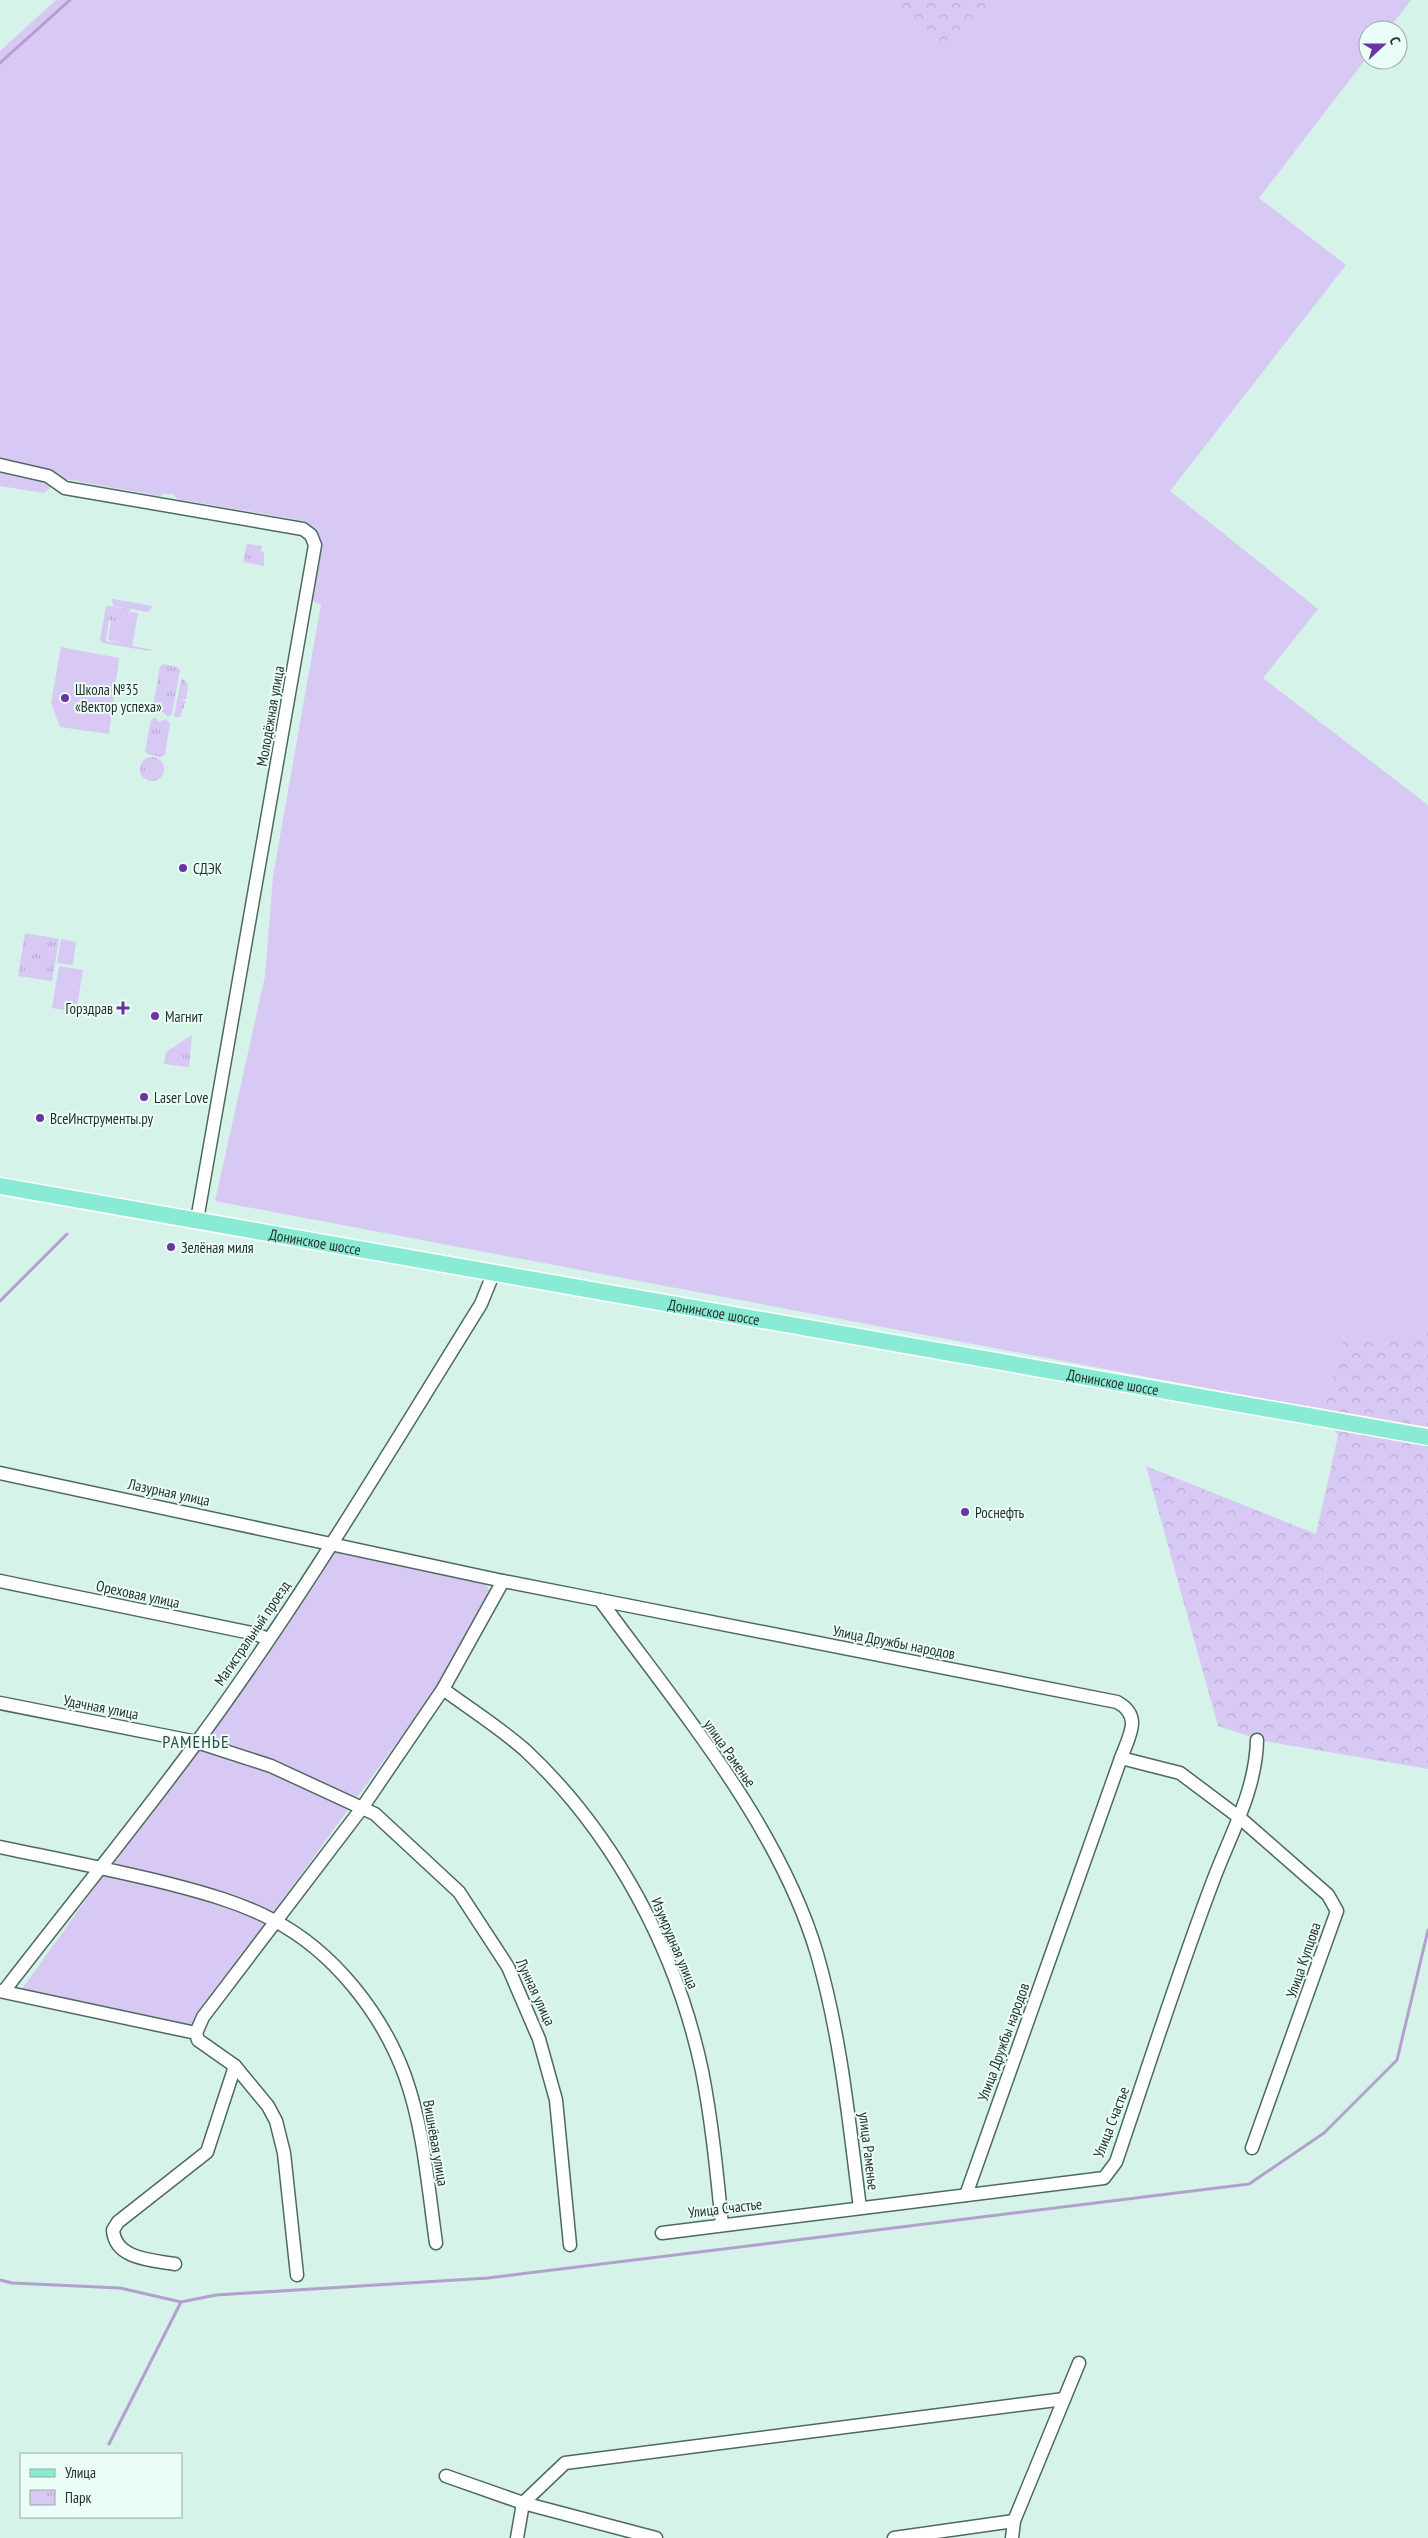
<svg xmlns="http://www.w3.org/2000/svg" width="1428" height="2538" font-family="'PT Sans Narrow',sans-serif">
<defs>
<pattern id="forest-crowns" width="20" height="18" patternUnits="userSpaceOnUse" patternTransform="scale(1.25)"><rect width="20" height="18" fill="#d8c8f4"/><path d="M2 6a3 3 0 1 1 6 0M12 15a3 3 0 1 1 6 0" fill="none" stroke="#b9acd2"/></pattern>
<pattern id="park-tufts" width="24" height="20" patternUnits="userSpaceOnUse" patternTransform="scale(1.25)"><rect width="24" height="20" fill="#d8c8f4"/><path d="M3 7l-1-3M5 7V3M7 7l1-3M15 17l-1-3M17 17v-4M19 17l1-3" fill="none" stroke="#b9acd2"/></pattern>
</defs>
<rect width="100%" height="100%" fill="#d5f3e9"/>
<!-- grass -->
<g fill="#d8c8f4">
<path d="M56 0H884L943 44 1006 0H1411L1388 30H1368V56L1259 198 1346 265 1170 491 1318 609 1263 678 1428 805V1328L1382 1346 1345 1334 1323 1410 215 1201 265 976 273 876 321 604 314 602 312 596 321 540 316 530 305 521 177 499 173 494H163L160 496 65 479 58 481 44 493 0 486V51Z"/>
<path d="M111 599H113L153 606 148 612 114 606Z"/>
<path d="M106 606H111L106 641 123 643 108 640 111 620 127 623 130 612 138 613 132 646 153 650 149 651 102 643 100 640Z"/>
<path d="M61 647 119 658 109 734 60 727 51 703Z"/>
<path d="M61 939 76 942 73 965 57 963Z"/>
<path d="M59 966 83 970 76 1012 52 1008Z"/>
<path d="M337 1549 486 1585 492 1594 440 1683 189 2029 22 1989Z"/>
</g>
<!-- forest -->
<g fill="url(#forest-crowns)">
<path d="M884 0H1006L943 44Z"/>
<path d="M1428 1328V1769L1264 1741 1218 1726 1146 1466 1316 1534 1338 1436 1323 1410 1345 1334 1382 1346Z"/>
</g>
<!-- park -->
<g fill="url(#park-tufts)">
<path d="M247 544 262 546 261 551 264 552V566L243 562Z"/>
<path d="M111 606 130 609 128 623 108 620Z"/>
<path d="M164 664 177 667 180 670 172 714 168 717 163 712 156 714 152 711 160 666Z"/>
<path d="M181 679 185 680 188 686 186 699H180L186 701 180 717H174Z"/>
<path d="M156 717 158 722 166 719 170 723 165 755 161 757 147 754 145 751 151 720Z"/>
<circle cx="152" cy="769" r="12"/>
<path d="M25 933 59 939 52 981 18 976Z"/>
<path d="M192 1035 189 1067 164 1064 166 1052Z"/>
</g>
<g fill="none" stroke-linecap="round" stroke-linejoin="round">
<!-- stream -->
<g stroke="#b2a1cd" stroke-width="3">
<path d="M0 63 70 0"/>
<path d="M0 1301 67 1234"/>
<path d="M0 2280 12 2283 120 2288 181 2302"/>
<path d="M109 2444 181 2302 216 2295 488 2278 1249 2184 1324 2133 1397 2060 1428 1930"/>
</g>
<defs>
<g id="minor">
<path d="M0 465 48 476 65 488 303 529 311 535 315 545 197 1220"/>
<path d="M0 1473 503 1581 600 1600C678 1707 779 1825 817 1954 841 2037 849 2122 860 2208"/>
<path d="M0 1581 256 1634 268 1639"/>
<path d="M600 1600 1117 1702C1143 1716 1129 1736 1121 1758L1180 1773 1240 1818 1328 1895 1337 1911 1252 2148"/>
<path d="M443 1689C470 1709 500 1728 525 1750 615 1834 677 1952 702 2071 712 2122 717 2174 722 2225"/>
<path d="M0 1703 197 1742 271 1766 375 1814 459 1892 508 1967 539 2039 556 2100 570 2245"/>
<path d="M0 1847C57 1859 114 1870 170 1884 205 1893 241 1903 273 1920 333 1951 382 2013 405 2076 424 2129 428 2187 436 2243"/>
<path d="M0 1991 196 2033"/>
<path d="M4 1991C68 1908 135 1826 197 1742 300 1602 389 1452 481 1304L494 1272"/>
<path d="M196 2033 203 2017 362 1808 443 1689 503 1581"/>
<path d="M196 2033 198 2040 235 2066 268 2106 276 2121 284 2153 297 2275"/>
<path d="M966 2195 1121 1758"/>
<path d="M662 2233 1104 2178 1116 2162C1148 2068 1178 1973 1213 1881 1230 1835 1256 1791 1257 1740"/>
<path d="M175 2264C151 2260 115 2259 113 2230L118 2222 207 2152 235 2066"/>
<path d="M446 2476 523 2503 656 2538"/>
<path d="M517 2538 523 2503 565 2463 1064 2399"/>
<path d="M894 2538 1014 2521"/>
<path d="M1012 2538 1014 2521 1079 2363"/>
</g>
<g id="major">
<path id="s1" d="M0 1186 1428 1437"/>
</g>
</defs>
<!-- minor casing -->
<use href="#minor" stroke="#4e6960" stroke-width="15"/>
<!-- major casing -->
<use href="#major" stroke="#fff" stroke-width="19"/>
<!-- minor -->
<use href="#minor" stroke="#fff" stroke-width="12"/>
<!-- major -->
<use href="#major" stroke="#8aebd4" stroke-width="16"/>
</g>
<!-- markers -->
<g fill="#6c32a8" stroke="#ebfdf7" stroke-width="2">
<circle cx="65" cy="698" r="5"/>
<circle cx="183" cy="868" r="5"/>
<path d="M120.5 1000.5h5v5h5v5h-5v5h-5v-5h-5v-5h5z"/>
<circle cx="155" cy="1016" r="5"/>
<circle cx="144" cy="1097" r="5"/>
<circle cx="40" cy="1118" r="5"/>
<circle cx="171" cy="1247" r="5"/>
<circle cx="965" cy="1512" r="5"/>
</g>
<g text-anchor="middle" dominant-baseline="central" stroke-width="4" stroke-linejoin="round" paint-order="stroke">
<!-- poi labels -->
<g font-size="15" fill="#26312d" stroke="#ebfdf7" text-anchor="start">
<text x="75" y="689">Школа №35<tspan x="75" dy="17">«Вектор успеха»</tspan></text>
<text x="193" y="868">СДЭК</text>
<text x="113" y="1008" text-anchor="end">Горздрав</text>
<text x="165" y="1016">Магнит</text>
<text x="154" y="1097">Laser Love</text>
<text x="50" y="1118">ВсеИнструменты.ру</text>
<text x="181" y="1247">Зелёная миля</text>
<text x="975" y="1512">Роснефть</text>
</g>
<!-- street labels -->
<g font-size="15" fill="#26312d" stroke="#ebfdf7">
<text transform="translate(270 716) rotate(-80)">Молодёжная улица</text>
<text stroke="none"><textPath href="#s1" startOffset="320">Донинское шоссе</textPath></text>
<text stroke="none"><textPath href="#s1" startOffset="725">Донинское шоссе</textPath></text>
<text stroke="none"><textPath href="#s1" startOffset="1130">Донинское шоссе</textPath></text>
<text transform="translate(169 1492) rotate(12)">Лазурная улица</text>
<text transform="translate(138 1594) rotate(12)">Ореховая улица</text>
<text transform="translate(252 1633) rotate(-56)">Магистральный проезд</text>
<text transform="translate(894 1642) rotate(11)">Улица Дружбы народов</text>
<text transform="translate(101 1707) rotate(11)">Удачная улица</text>
<text transform="translate(730 1753) rotate(55)">улица Раменье</text>
<text transform="translate(675 1943) rotate(67)">Изумрудная улица</text>
<text transform="translate(1303 1960) rotate(-71)">Улица Купцова</text>
<text transform="translate(536 1992) rotate(65)">Лунная улица</text>
<text transform="translate(1003 2042) rotate(-70)">Улица Дружбы народов</text>
<text transform="translate(1111 2122) rotate(-69)">Улица Счастье</text>
<text transform="translate(436 2143) rotate(80)">Вишнёвая улица</text>
<text transform="translate(869 2151) rotate(83)">улица Раменье</text>
<text transform="translate(725 2208) rotate(-7)">Улица Счастье</text>
</g>
<!-- quarter labels -->
<g font-size="18" letter-spacing="1" fill="#314b43" stroke="#ebfdf7">
<text x="196" y="1741">РАМЕНЬЕ</text>
</g>
</g>
<!-- legend -->
<rect x="20" y="2453" width="162" height="65" fill="#ebfdf7" stroke="#9caba6"/>
<rect x="30" y="2469" width="25" height="8" fill="#8aebd4" stroke="#9caba6"/>
<text x="65" y="2478" font-size="15" fill="#26312d">Улица</text>
<rect x="30" y="2490" width="25" height="15" fill="url(#park-tufts)" stroke="#9caba6"/>
<text x="65" y="2503" font-size="15" fill="#26312d">Парк</text>
<!-- north arrow -->
<g transform="translate(1383 45) rotate(69)"><circle r="24" fill="#ebfdf7" stroke="#9caba6"/>
<path d="M0-4L9 19L0 12L-9 19Z" fill="#6c32a8"/>
<text y="-8" font-size="14" font-weight="bold" text-anchor="middle" fill="#26312d">С</text>
</g>
</svg>
